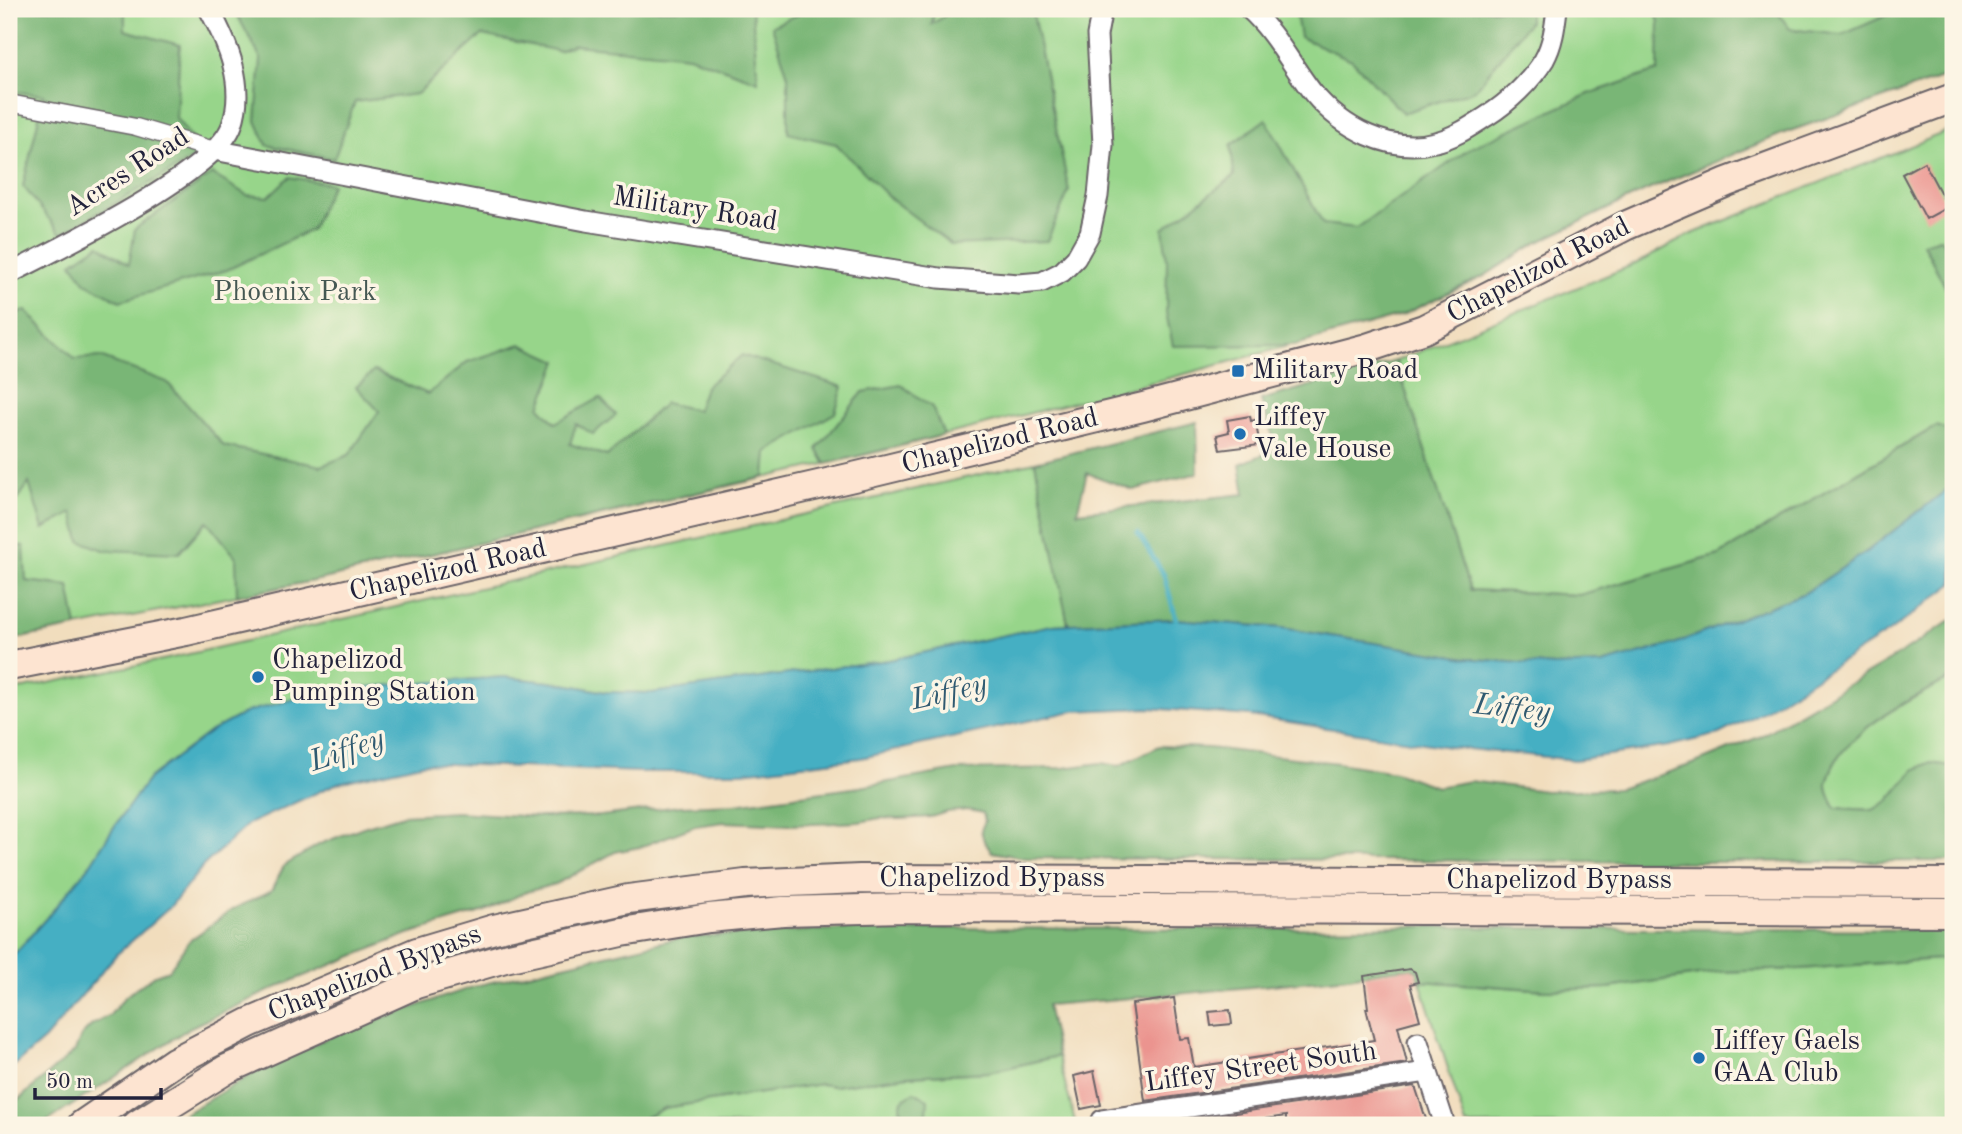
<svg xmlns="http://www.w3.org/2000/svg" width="1962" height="1134" font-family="'Old Standard TT',serif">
<rect width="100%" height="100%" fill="#fcf5e5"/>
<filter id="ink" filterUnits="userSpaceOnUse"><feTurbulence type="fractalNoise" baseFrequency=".0143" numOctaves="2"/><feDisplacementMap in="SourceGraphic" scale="14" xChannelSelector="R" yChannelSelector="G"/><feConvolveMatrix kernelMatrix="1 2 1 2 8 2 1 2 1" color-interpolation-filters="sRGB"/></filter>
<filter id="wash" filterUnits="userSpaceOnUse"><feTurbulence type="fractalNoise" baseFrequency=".00686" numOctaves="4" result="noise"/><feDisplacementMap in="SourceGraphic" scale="28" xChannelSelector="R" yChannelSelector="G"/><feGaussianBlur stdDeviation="1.57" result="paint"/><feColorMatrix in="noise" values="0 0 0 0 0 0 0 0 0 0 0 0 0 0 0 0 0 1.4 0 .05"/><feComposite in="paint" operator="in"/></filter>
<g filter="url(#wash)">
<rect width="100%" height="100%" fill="#f1ddbd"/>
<!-- green -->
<g fill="#97d58a" stroke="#5c7c62" stroke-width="2">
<path d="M9 9H1953V74L1784 133 1645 191 1538 242 1484 276 1402 315 1181 375 881 451 323 579 9 640Z"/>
<path d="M1953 129V254L1940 238 1923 243 1950 296 1953 297V433L1936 426 1719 555 1580 595 1470 590 1396 361 1640 262 1687 236Z"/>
<path d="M1035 462 1068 624 1052 625 889 660 652 693 606 692 559 683 504 677 322 692 247 712 211 731 149 778 116 824 88 868 50 914 9 960V691L167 659Z"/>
<path d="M1953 677V766L1929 763 1914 770 1889 800 1873 810 1836 808C1832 801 1826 792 1827 783 1837 733 1912 699 1953 677Z"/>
<path d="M1953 958V1125H1466L1420 981 1546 990 1608 988 1720 972 1800 969Z"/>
<path d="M1058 1056 1076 1125H640L643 1119 664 1108 821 1084 834 1086 908 1076 989 1072Z"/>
</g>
<!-- forest -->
<g fill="#79b676" stroke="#4e6c58" stroke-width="2">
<path d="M9 9H125V30L180 45 176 118 203 153 61 234 23 186 44 95 9 91Z"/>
<path d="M234 9H754L752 10 758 81 689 56 574 45 559 51 482 35 417 94 355 102 334 159 267 145 256 121 261 59Z"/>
<path d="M810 9H935L932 24 955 9H1032L1069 191 1047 241 952 245 892 200 836 144 788 133V76L772 26Z"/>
<path d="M1295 9H1529V22L1475 90 1403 113 1352 60 1300 37Z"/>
<path d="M1654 9H1775L1790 29 1842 35 1901 9H1953V74L1784 133 1645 191 1538 242 1484 276 1402 315 1295 345 1173 346 1166 313 1167 261 1163 229 1234 176 1231 145 1266 119 1323 224 1357 228 1472 147 1591 93 1658 71 1659 22Z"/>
<path d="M212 174 247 195 268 197 289 177 332 184 311 230 227 270 120 301 86 283 72 263 99 245 129 264 135 229Z"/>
<path d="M1940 238 1953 254V297L1950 296 1923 243Z"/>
<path d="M26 311 75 359 100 357 167 382 224 446 321 466 349 455 379 411 356 387 374 371 428 394 467 362 521 344 558 361 540 407 555 423 600 398 616 415 593 434 576 424 570 444 607 456 665 403 697 410 705 387 742 355 843 387 835 413 767 452 765 477 323 579 237 596 236 557 207 521 179 553 104 550 80 541 73 513 43 529 29 483 9 512V315Z"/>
<path d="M1396 361 1470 590 1579 595 1719 555 1937 426 1953 433V485L1866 552 1805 593 1674 644 1602 664 1554 666 1466 658 1282 628 1176 619 1068 624 1035 462 1197 422 1198 473 1133 490 1087 473 1077 512 1245 494 1240 464 1277 449 1261 400Z"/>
<path d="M901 385 932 407 944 435 826 464 817 449 863 392Z"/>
<path d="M9 546H24L26 581 69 586 77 627 9 640Z"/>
<path d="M1953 619V677C1912 698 1837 733 1827 783 1826 792 1832 801 1836 808L1873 810 1889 800 1914 770 1929 763 1953 766V861L1696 862 1025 858 992 852 984 841 981 830 985 821 983 813 968 810 947 812 931 817 899 819 880 818 859 822 790 825 724 822 695 826 640 847 615 852 556 884 526 892 485 911 408 934 284 984 191 1027 42 1125H9V1108L75 1051 81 1036 92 1025 110 1015 126 996 155 975 169 970 189 941 233 909 271 891 284 866 320 844 363 827 403 815 457 812 539 817 601 816 680 806 735 804 860 787 957 770 1063 768 1101 763 1119 766 1159 746 1209 748 1338 763 1395 772 1437 787 1470 781 1545 791 1618 789 1693 764 1759 737 1900 654Z"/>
<path d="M1415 926C1595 931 1774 928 1953 930V958L1800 969 1720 972 1608 988 1547 990 1420 981 1417 971C1402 965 1365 975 1348 977 1247 988 1147 997 1047 1005L1058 1056 989 1072 908 1076 834 1086 821 1084 664 1108 643 1119 640 1125H166L274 1061 346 1030 479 985 683 937 860 928 1263 929Z"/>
<path d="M914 1092 928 1099 927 1113 921 1121 909 1117 900 1109 902 1100Z"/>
</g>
<!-- water -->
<path fill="#44afc3" stroke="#33687f" stroke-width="2" d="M1953 485V584L1890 631 1760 713 1719 734 1669 746 1575 760 1449 747 1250 716 1149 708 1073 711 861 758 742 772H639L425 763 338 783 248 824 203 866 170 907 116 955 45 1039 9 1070V960L50 914 88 868 116 824 149 778 211 731 247 712 294 699 322 692 367 687 504 677 559 683 606 692 652 693 889 660 1052 625 1176 619 1282 628 1466 658 1554 666 1602 664 1674 644 1805 593 1866 552Z"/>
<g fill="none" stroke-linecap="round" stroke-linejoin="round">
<!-- stream -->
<path stroke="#44afc3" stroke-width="5" d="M1138 533 1164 575 1176 619"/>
</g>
<g id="blocks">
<!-- building -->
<g fill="#eb948f">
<path d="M1924 162 1948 207 1926 219 1902 174Z"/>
<path d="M1250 416 1251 421 1255 420 1260 445 1220 450 1217 435 1229 432 1227 420Z"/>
<path d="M1410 969 1415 972 1418 982 1410 984 1420 1020 1398 1026 1407 1063 1145 1101 1132 1004 1174 998 1180 1039 1189 1038 1194 1067 1374 1040 1366 1008H1368L1364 976Z"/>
<path d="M1230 1010 1232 1024 1211 1026 1209 1012Z"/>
<path d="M1094 1071 1101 1105 1081 1109 1074 1076Z"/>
<path d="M1415 1086 1428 1125H1286V1116L1224 1125H1156Z"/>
</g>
</g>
</g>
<g filter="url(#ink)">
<use href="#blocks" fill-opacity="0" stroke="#6a6368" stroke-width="2"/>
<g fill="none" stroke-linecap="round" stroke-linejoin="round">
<defs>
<path id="pedestrian" d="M9 103 136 127 214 150"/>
<g id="minor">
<path d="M1249 9C1276 33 1291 65 1313 93 1342 128 1390 154 1435 142 1454 138 1471 126 1487 116 1508 103 1531 81 1544 60 1553 44 1555 26 1557 9"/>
<path d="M214 150 586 221 939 278 1019 284 1042 282 1062 272 1076 258 1090 233 1098 196 1103 145 1097 35 1102 9"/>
<path d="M9 274C57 249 216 173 232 125 246 85 228 44 209 9"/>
<path d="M1418 1042 1445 1125"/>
<path d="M1103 1125 1102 1120 1427 1072"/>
</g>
<g id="secondary">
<path d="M9 666 186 631 862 475 1143 407 1367 348 1424 329 1625 226 1727 182 1953 98"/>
<path d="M82 1125 174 1062 249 1023 417 952 494 929 628 899 745 884 860 879 1953 883"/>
<path d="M137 1125 227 1069 416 984 505 958 622 932 709 918 783 911 903 908 1953 912"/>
</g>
</defs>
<!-- pedestrian casing -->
<use href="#pedestrian" stroke="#6a6368" stroke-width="19"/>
<!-- minor casing -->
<use href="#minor" stroke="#6a6368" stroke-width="23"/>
<!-- secondary casing -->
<use href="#secondary" stroke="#6a6368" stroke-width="32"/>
<!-- pedestrian -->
<use href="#pedestrian" stroke="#fff" stroke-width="16"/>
<!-- minor -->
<use href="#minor" stroke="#fff" stroke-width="19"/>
<!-- secondary -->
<use href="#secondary" stroke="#fde4d1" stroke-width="28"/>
</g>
</g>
<!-- markers -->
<g fill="#1f6fb2" stroke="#fcf5e5" stroke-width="2.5">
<rect x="1231" y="364" width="14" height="14" rx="3.5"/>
<circle cx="1240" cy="434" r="7"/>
<circle cx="258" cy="677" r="7"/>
<circle cx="1699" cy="1058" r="7"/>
</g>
<g text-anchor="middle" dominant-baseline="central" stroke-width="7" stroke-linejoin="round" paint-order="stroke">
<!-- street labels -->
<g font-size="28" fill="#22223b" stroke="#fcf5e5">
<text transform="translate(128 173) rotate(-33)">Acres Road</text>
<text transform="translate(695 210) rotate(9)">Military Road</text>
<text transform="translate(1539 271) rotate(-27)">Chapelizod Road</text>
<text transform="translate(1000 442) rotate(-14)">Chapelizod Road</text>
<text transform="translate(448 571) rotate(-13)">Chapelizod Road</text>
<text x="992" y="879">Chapelizod Bypass</text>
<text x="1559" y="881">Chapelizod Bypass</text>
<text transform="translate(375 974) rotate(-21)">Chapelizod Bypass</text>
<text transform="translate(1261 1068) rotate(-8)">Liffey Street South</text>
</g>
<!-- park labels -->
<g font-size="28" fill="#455853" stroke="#fcf5e5">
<text x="295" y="293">Phoenix Park</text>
</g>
<!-- poi labels -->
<g font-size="28" fill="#22223b" stroke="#fcf5e5" text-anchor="start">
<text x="1252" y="371">Military Road</text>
<text x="1254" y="418">Liffey<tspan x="1254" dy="32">Vale House</tspan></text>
<text x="272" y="661">Chapelizod<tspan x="272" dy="32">Pumping Station</tspan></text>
<text x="1713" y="1042">Liffey Gaels<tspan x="1713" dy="32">GAA Club</tspan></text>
</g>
<!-- water labels -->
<g font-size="30" font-style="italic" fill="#305a71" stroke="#fcf5e5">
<text transform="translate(949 693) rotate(-13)">Liffey</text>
<text transform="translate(1512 709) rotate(6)">Liffey</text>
<text transform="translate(347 751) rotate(-19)">Liffey</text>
</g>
</g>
<!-- margin -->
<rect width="1962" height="1134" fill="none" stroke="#fcf5e5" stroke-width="35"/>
<!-- scale -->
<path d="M35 1088v10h126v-10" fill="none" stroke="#22223b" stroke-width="3.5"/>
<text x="46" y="1088" font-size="21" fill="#22223b" stroke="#fcf5e5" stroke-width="5" paint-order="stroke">50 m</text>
</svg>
